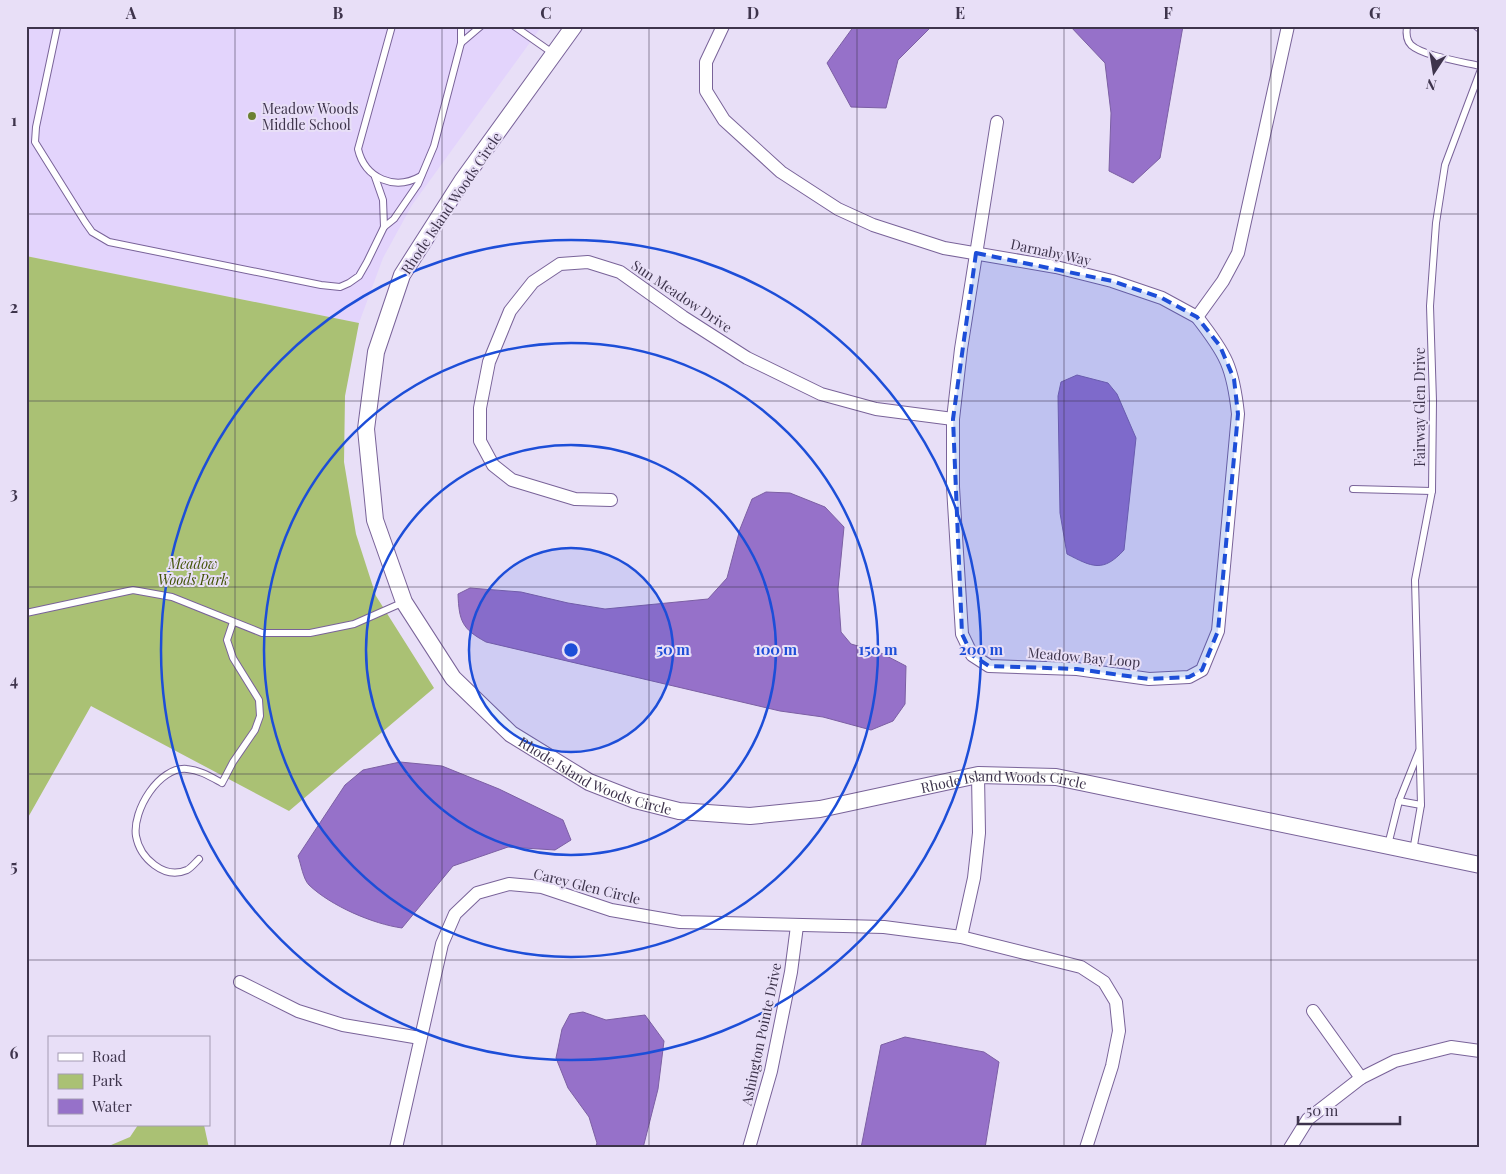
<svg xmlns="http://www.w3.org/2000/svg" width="1506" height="1174" font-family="'Playfair Display',serif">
<rect width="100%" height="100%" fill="#e8dff7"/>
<!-- built -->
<path fill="#e3d4fc" d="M26 26H542L412 205 383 258 359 323 26 256Z"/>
<!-- green -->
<g fill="#aac174">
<path d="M26 256 359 323 345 396 344 462 356 534 376 596 434 688 289 811 91 706 26 821Z"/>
<path d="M138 1125H204L209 1148H104L130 1137Z"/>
</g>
<!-- water -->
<g fill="#9671c9" stroke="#7c5fa4">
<path d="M854 26H932L898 60 886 108 851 107 827 63Z"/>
<path d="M1070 26H1183L1160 158 1133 183 1109 171 1111 113 1105 63Z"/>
<path d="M1077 375 1108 383 1117 394 1136 438 1124 550C1103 573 1092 567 1067 554L1060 513 1058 396 1061 382Z"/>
<path d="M766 492 790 493 825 507 844 527 838 589 841 632 851 644 879 652 906 666 905 704 893 721 871 730 823 717 780 711 486 642C462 629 459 621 458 594L470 588 521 592 568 603 605 609 708 599 727 578 740 529 752 499Z"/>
<path d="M400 762 442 766 499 789 563 820 571 840 555 850 508 847 453 866 402 928C373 924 331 906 309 885 303 879 301 864 298 856L345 785 363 770Z"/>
<path d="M583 1012 606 1020 645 1015 664 1041 658 1089 643 1148H595L597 1143 589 1117 568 1088 556 1058 562 1029 570 1014Z"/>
<path d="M905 1037 984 1052 999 1062 985 1148H861L881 1045Z"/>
</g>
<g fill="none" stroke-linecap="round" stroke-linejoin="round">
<defs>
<g id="service">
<path d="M392 26 358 149C365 179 395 191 421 176"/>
<path d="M461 26V43"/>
<path d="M514 26 554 54"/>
<path d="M1407 26C1406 33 1406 40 1411 45 1423 56 1463 62 1480 66"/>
<path d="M1476 26 1480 29"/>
<path d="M57 28 36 127 35 142 85 222 92 232 109 242 321 285 340 287 349 283 359 276 367 262 384 227 383 200 375 177"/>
<path d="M384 227 394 219 418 184 434 146 461 43 481 26"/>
<path d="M1353 489 1432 491"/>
<path d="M26 613 133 590 172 597 262 633H310L354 624 404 602"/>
<path d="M1399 801 1421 805"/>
<path d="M1388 845 1399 801 1419 751"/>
<path d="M1413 851 1421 805 1415 580 1432 491 1433 401 1430 306 1436 223 1445 165 1480 72"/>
<path d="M199 859C195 863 191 868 187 870 164 880 140 858 136 836 132 811 159 766 187 769 200 770 211 777 222 783L233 762 255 730 260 716 259 700 233 658 227 640 233 622"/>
</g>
<g id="minor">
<path d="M723 26 706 62V91L724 120 781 172 838 209 873 225 944 248 1056 267 1112 281 1162 298 1197 317 1223 281 1238 253 1288 26"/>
<path d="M997 122 961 349 953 419V487L962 634 972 655 989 666 1077 669 1149 679 1189 677 1202 670 1218 631 1238 414C1233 367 1226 354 1197 317"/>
<path d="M611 500 575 499 512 480 493 465 480 441V408L489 362 510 311 533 282 560 264 588 262 620 272 683 317 747 358 821 394 876 409 953 419"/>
<path d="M961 937 974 878 979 833 978 775"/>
<path d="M240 982 298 1011 343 1025 420 1038"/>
<path d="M1313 1011 1361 1078"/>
<path d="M396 1148 442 944 455 914 477 893 509 884 542 887 611 910 680 922 884 927 961 937 1081 967 1104 982 1116 1002 1119 1031 1112 1066 1086 1148"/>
<path d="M749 1148 771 1071 791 972 797 926"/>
<path d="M1290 1148 1308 1119 1361 1078 1395 1061 1451 1047 1480 1051"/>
</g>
<g id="tertiary">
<path id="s1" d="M574 26 462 181 402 275 376 352 366 429 375 520 404 602 453 678 511 734 589 782 635 800 679 811 750 816 820 809 978 775 1056 777 1480 865"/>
</g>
</defs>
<!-- service casing -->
<use href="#service" stroke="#796399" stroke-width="8"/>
<!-- minor casing -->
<use href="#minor" stroke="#796399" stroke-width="14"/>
<!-- tertiary casing -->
<use href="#tertiary" stroke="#796399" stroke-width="18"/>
<!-- service -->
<use href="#service" stroke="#fff" stroke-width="6"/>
<!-- minor -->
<use href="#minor" stroke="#fff" stroke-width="12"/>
<!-- tertiary -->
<use href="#tertiary" stroke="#fff" stroke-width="16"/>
</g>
<!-- marked area -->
<path fill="#1d4ed8" fill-opacity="0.2" stroke="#1d4ed8" stroke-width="4" stroke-dasharray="10 6" stroke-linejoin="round" d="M976 253 1112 281 1162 298 1197 317 1220 346 1234 379 1238 414 1218 631 1202 670 1189 677 1149 679 1077 669 989 666 972 655 962 634 953 419Z"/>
<!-- grid -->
<path fill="none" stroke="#3e344c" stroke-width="1" stroke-opacity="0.55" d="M235 26V1148M442 26V1148M649 26V1148M857 26V1148M1064 26V1148M1271 26V1148M26 214H1480M26 401H1480M26 587H1480M26 774H1480M26 960H1480"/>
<!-- distance rings -->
<circle cx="571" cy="650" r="102" fill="#1d4ed8" fill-opacity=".12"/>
<g fill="none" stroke="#1d4ed8" stroke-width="2.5">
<circle cx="571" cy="650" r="102"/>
<circle cx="571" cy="650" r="205"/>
<circle cx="571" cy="650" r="307"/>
<circle cx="571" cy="650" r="410"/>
</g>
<!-- markers -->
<circle fill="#6b8031" stroke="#e8dff7" stroke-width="2" cx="252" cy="116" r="5"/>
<g text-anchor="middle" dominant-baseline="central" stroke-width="4" stroke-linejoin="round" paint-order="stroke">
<!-- poi labels -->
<g font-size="14" fill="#3e344c" stroke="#e8dff7" text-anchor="start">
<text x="262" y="108">Meadow Woods<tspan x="262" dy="16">Middle School</tspan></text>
</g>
<!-- street labels -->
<g font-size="14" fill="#3e344c" stroke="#e8dff7">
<text transform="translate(451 203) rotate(-56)">Rhode Island Woods Circle</text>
<text transform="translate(1051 252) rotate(12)">Darnaby Way</text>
<text transform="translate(682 296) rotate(34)">Sun Meadow Drive</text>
<text transform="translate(1419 407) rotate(-90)">Fairway Glen Drive</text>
<text transform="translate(1084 657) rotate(5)">Meadow Bay Loop</text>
<text stroke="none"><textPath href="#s1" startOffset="906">Rhode Island Woods Circle</textPath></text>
<text stroke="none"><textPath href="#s1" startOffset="1326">Rhode Island Woods Circle</textPath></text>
<text transform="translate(587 886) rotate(14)">Carey Glen Circle</text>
<text transform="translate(761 1034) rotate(-78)">Ashington Pointe Drive</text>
</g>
<!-- park labels -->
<g font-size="14" font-style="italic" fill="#425305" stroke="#e8dff7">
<text x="193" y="563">Meadow<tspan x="193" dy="16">Woods Park</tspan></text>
</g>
</g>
<circle cx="571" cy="650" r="8" fill="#1d4ed8" stroke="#e8dff7" stroke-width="2.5"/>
<g font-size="15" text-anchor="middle" font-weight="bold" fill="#1d4ed8" stroke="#e8dff7" stroke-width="4" stroke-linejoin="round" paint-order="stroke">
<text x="673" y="655">50 m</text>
<text x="776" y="655">100 m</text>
<text x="878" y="655">150 m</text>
<text x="981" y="655">200 m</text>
</g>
<!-- border -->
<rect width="1506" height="1174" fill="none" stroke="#e8dff7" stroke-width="55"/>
<!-- legend -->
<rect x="48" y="1036" width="162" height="90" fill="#e8dff7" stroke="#a49bb3"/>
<rect x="58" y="1053" width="25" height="8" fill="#ffffff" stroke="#a49bb3"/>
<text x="92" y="1062" font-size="15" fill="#3e344c">Road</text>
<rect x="58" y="1074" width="25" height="15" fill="#aac174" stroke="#a49bb3"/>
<text x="92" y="1086" font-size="15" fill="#3e344c">Park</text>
<rect x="58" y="1099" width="25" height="15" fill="#9671c9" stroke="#a49bb3"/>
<text x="92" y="1112" font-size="15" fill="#3e344c">Water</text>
<!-- north arrow -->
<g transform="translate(1434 72) rotate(192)" stroke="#e8dff7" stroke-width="4" paint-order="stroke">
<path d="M0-4L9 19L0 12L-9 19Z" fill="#3e344c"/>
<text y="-8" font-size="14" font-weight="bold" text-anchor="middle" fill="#3e344c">N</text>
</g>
<!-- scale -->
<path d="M1298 1116v8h102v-8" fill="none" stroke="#3e344c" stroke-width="2.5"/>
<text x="1306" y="1116" font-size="15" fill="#3e344c" stroke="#e8dff7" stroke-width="4" paint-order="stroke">50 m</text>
<rect x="28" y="28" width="1450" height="1118" fill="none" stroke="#3e344c" stroke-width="2"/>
<g font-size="16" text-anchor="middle" font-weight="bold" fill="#3e344c">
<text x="131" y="19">A</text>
<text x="338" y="19">B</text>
<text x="546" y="19">C</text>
<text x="753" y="19">D</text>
<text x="960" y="19">E</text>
<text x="1168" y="19">F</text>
<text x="1375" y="19">G</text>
<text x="14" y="126">1</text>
<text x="14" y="313">2</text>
<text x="14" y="499">3</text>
<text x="14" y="686">4</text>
<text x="14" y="872">5</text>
<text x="14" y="1059">6</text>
</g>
</svg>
